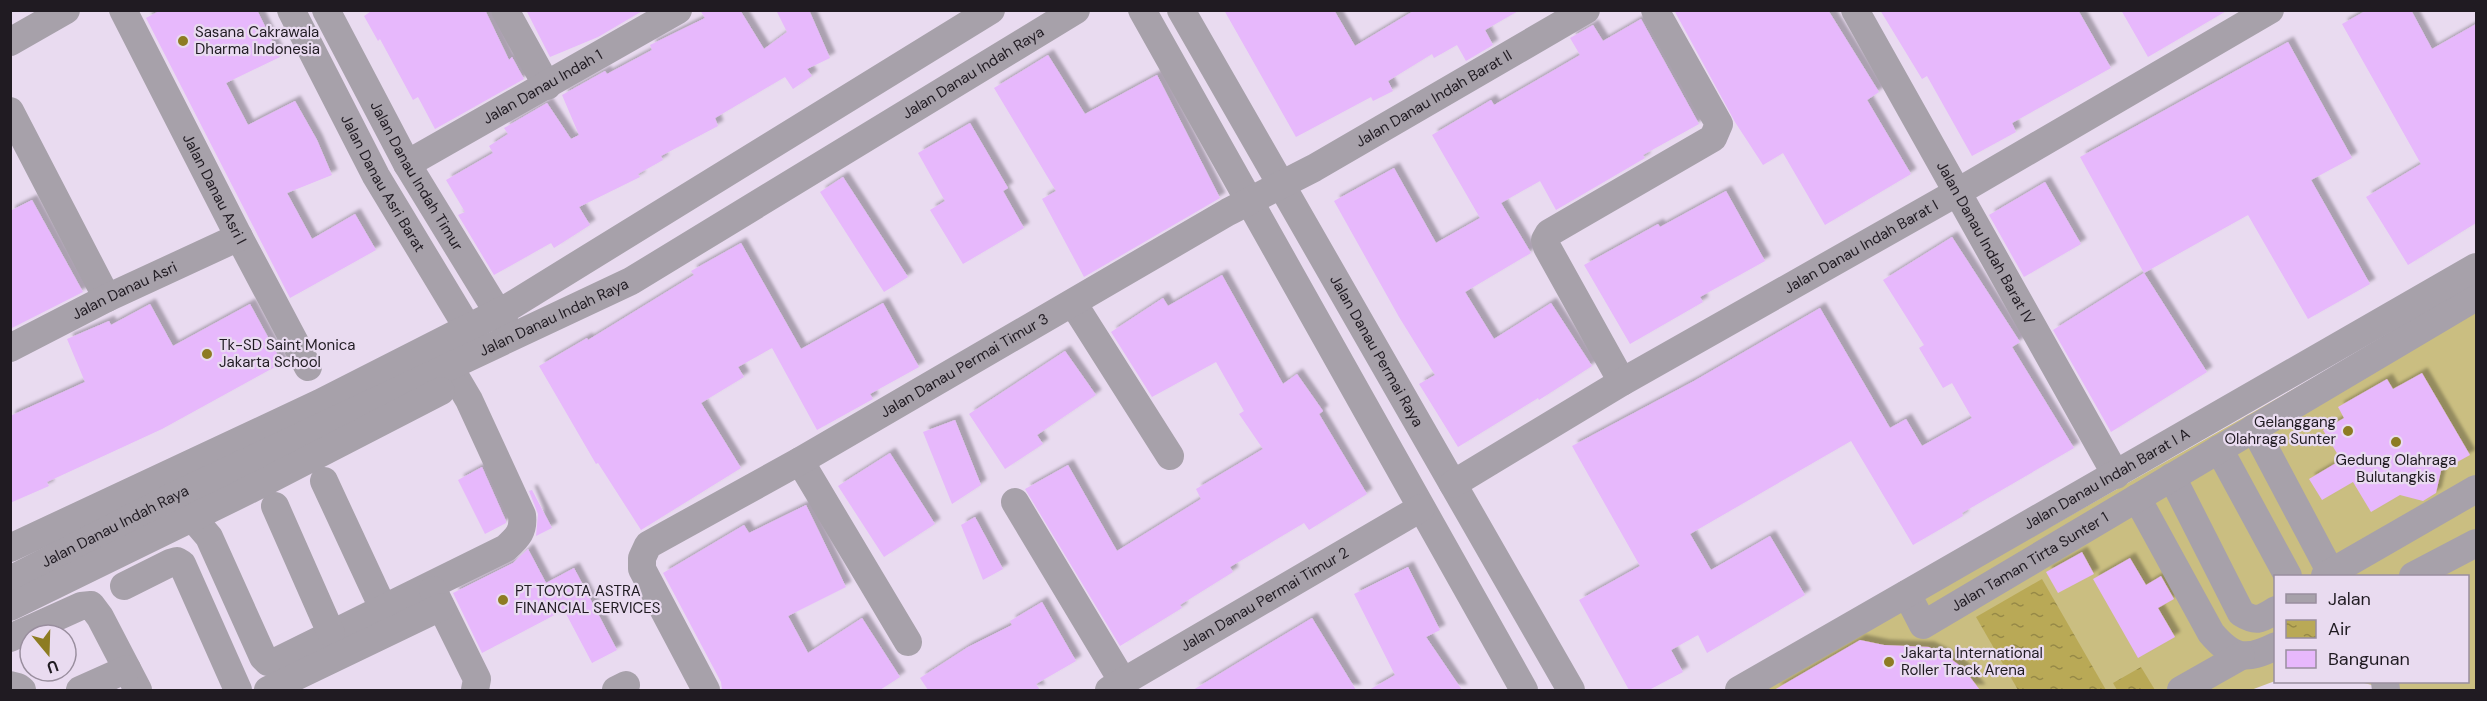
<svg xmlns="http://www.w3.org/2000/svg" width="2487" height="701" font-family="'DM Sans',sans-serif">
<defs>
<pattern id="water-ripples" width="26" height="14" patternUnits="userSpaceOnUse" patternTransform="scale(1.5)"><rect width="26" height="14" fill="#b9a956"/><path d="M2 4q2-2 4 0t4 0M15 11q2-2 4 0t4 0" fill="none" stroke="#968947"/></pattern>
<filter id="shadow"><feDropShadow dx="5.5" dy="-5.5" stdDeviation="1.5" flood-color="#0004"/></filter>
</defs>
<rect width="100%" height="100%" fill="#e9dbf0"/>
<!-- garden -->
<path fill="#cabe81" d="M2476 286V690H2392L2360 682H2468V576H2276L2275 681 2251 690H1762Z"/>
<!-- water -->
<g fill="url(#water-ripples)">
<path d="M2042 579 2106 690H2018L1976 617Z"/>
<path d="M2141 667 2155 690H2117L2113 683Z"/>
</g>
<!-- building -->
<g fill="#e7b8fc" filter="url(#shadow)">
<path d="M161 10H257L280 57 226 83 248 125 295 101 317 140 332 175 287 193 312 239 355 214 376 250 290 298 146 18Z"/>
<path d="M373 10H485L509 60 512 57 524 79 435 129 418 97 413 100 380 39 378 41 364 16Z"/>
<path d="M526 10H644L598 37 550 57Z"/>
<path d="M700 10H740L764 49 787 32 776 10H809L830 58 807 69 812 76 793 89 785 77 715 118 718 126 661 156 663 160 638 174 640 177 579 207 590 225 554 248 551 243 494 275 458 215 465 212 446 180 493 153 489 146 508 134 504 128 547 103 571 139 579 135 562 95 605 71 607 74 652 50 650 45 705 18Z"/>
<path d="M1224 10H1334L1355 46 1415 10H1520L1485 30 1493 45 1466 61 1457 45 1434 58 1432 54 1388 81 1393 91 1373 101 1371 97 1296 137Z"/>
<path d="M1674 10H1828L1879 92 1867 100 1911 174 1825 225 1783 153 1763 165 1735 122Z"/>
<path d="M1880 10H2078L2111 68 2012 123 2016 132 1972 156 1927 76 1922 79Z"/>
<path d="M2121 10H2228L2148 57Z"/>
<path d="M2367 10H2411L2432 49 2476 24V223L2408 265 2366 197 2421 164 2342 24Z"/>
<path d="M1641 19 1699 124 1643 155 1645 158 1556 210 1540 181 1501 203 1531 253 1465 292 1494 339 1551 303 1592 366 1539 400 1538 398 1458 447 1419 384 1435 375 1399 317 1334 201 1394 168 1436 243 1480 218 1432 135 1491 100 1494 105 1580 55 1570 38 1593 25 1603 41Z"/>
<path d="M2288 42 2352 158 2311 180 2370 284 2308 319 2248 215 2144 273 2080 157Z"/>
<path d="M1048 55 1085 114 1157 75 1220 198 1084 277 1042 199 1056 191 994 88Z"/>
<path d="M970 123 1008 188 1003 191 1024 228 963 264 930 210 945 201 918 153Z"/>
<path d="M843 177 908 277 884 292 820 192Z"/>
<path d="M2045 182 2081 244 2024 277 1989 215Z"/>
<path d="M1726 191 1765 261 1700 297 1703 302 1630 344 1584 265 1658 224 1660 227Z"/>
<path d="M32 200 83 292 10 329V211Z"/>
<path d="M1952 237 2020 342 2012 347 2074 448 1962 513 1963 516 1913 545 1851 441 1690 534 1711 570 1770 536 1805 595 1707 653 1698 635 1671 650 1683 672 1649 690H1629L1579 600 1640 566 1572 446 1694 381 1820 308 1890 428 1906 419 1922 446 1972 418 1952 383 1943 388 1919 348 1924 345 1883 280Z"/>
<path d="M741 243 801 349 883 303 919 367 870 394 873 399 817 430 772 348 738 367 744 377 701 403 741 468 641 530 598 463 596 464 539 366 587 338 588 340 694 275 691 271Z"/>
<path d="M2144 273 2207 372 2111 432 2053 330Z"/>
<path d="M1222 275 1283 384 1297 374 1323 411 1319 414 1367 494 1309 530 1304 523 1230 567 1233 572 1180 605 1182 608 1120 646 1025 489 1068 465 1117 551 1201 499 1196 489 1263 449 1239 414 1244 411 1216 362 1152 397 1111 332 1163 298 1168 306Z"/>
<path d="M150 304 173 346 250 304 282 363 162 429 47 482 49 486 10 503V416L85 382 67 339 109 321 111 325Z"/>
<path d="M1065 351 1096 395 1037 435 1043 444 1005 469 969 414Z"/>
<path d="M2422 373 2470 455 2441 471 2436 493 2423 501 2400 495 2371 512 2353 482 2322 500 2309 479 2341 460 2323 430 2344 418 2338 407 2387 379 2393 389Z"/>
<path d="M955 420 981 485 952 504 923 432Z"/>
<path d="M890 453 935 524 884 557 838 486Z"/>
<path d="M482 467 506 521V523L485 534 458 480Z"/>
<path d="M532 490 552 528 536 536 538 514 529 491Z"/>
<path d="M806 505 846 587 788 616 808 653 862 618 900 677 880 690H722L721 682 663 573 744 525 749 533Z"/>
<path d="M975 517 1003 569 983 580 961 525Z"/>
<path d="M528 549 546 583 574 568 617 650 592 663 564 610 482 653 453 593 513 563Z"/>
<path d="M2082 552 2094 574 2058 593 2046 572Z"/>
<path d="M2130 558 2146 585 2161 576 2174 599 2158 608 2175 637 2138 658 2093 579Z"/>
<path d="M1408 567 1440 630 1426 637 1462 690H1369L1395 675 1354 594Z"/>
<path d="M1042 602 1076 661 1036 684 1040 690H928L920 678 968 647 1012 625 1010 621Z"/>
<path d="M1312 618 1356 690H1193L1267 645Z"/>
<path d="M1860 640 1884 645 1929 647 1947 656 1963 668 1980 690H1774Z"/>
</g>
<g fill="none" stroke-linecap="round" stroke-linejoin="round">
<!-- minor -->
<g stroke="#a7a1aa" stroke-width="28">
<path id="s1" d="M123 10 239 237 308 367"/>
<path id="s2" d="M291 10 376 176 478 345"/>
<path id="s3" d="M326 10 407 164 508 329"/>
<path d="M505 10 547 86"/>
<path d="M1142 10 1524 690"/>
<path id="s4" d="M1181 10 1571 690"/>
<path id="s5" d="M1855 10 2116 475"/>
<path d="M10 42 66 10"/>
<path d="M10 111 107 298"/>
<path id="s6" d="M407 164 678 10"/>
<path d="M1073 303 1170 456"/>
<path id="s7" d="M10 348 107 298 239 237"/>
<path d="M1622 382 1547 247 1545 240 1549 233 1713 138 1719 124 1655 10"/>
<path d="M2254 428 2331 573"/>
<path d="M2219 449 2288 576"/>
<path d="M800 461 908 642"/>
<path d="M2172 477 2241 613C2257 623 2261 619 2276 610"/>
<path d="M324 481 383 608"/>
<path id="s8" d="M1453 484 1622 382 1956 193 2270 10"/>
<path d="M174 496 209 537 263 657 268 662H275L506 548C518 537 524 531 522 515L469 400 449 366"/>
<path d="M2137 498 2211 633C2233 659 2246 661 2276 646"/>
<path d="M1015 502 1123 682"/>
<path d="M275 506 331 633"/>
<path d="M10 548 320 403 509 307 991 10"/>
<path d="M2325 576 2476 489"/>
<path d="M2413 576 2476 543"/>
<path id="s9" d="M10 580 174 496 631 281 1076 10"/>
<path d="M124 586 170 563 177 561 182 564 238 690"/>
<path d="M433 590 477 679 475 690"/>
<path id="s10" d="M1907 594 1923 625 2476 297"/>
<path d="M10 607 247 491 441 391"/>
<path d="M10 638 81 606 91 605 100 617 138 690"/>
<path d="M2385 682 2386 690"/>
<path d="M10 685 18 687 22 690"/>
<path d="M80 690 127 669"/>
<path d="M268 690 441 607"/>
<path d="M616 690 626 685"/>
<path id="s11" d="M706 690 642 569V558L648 545 800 461 1228 212 1314 168 1586 10"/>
<path id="s12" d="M1109 690 1421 508"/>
<path id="s13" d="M1739 690 2476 267"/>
<path d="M2181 690 2241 656"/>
</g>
</g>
<!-- markers -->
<g fill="#8d7c22" stroke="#e9dbf0" stroke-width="2">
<circle cx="183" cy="41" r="6"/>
<circle cx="207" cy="354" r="6"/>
<circle cx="2348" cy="431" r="6"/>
<circle cx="2396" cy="442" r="6"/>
<circle cx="503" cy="600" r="6"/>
<circle cx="1889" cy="662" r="6"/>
</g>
<g text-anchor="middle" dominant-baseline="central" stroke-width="4.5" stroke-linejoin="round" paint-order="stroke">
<!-- poi labels -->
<g font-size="15" fill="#201b22" stroke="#e9dbf0" text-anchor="start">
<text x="195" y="32">Sasana Cakrawala<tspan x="195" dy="17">Dharma Indonesia</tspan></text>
<text x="219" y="345">Tk-SD Saint Monica<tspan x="219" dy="17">Jakarta School</tspan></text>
<text x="2336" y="422" text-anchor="end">Gelanggang<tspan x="2336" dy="17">Olahraga Sunter</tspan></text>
<text x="2396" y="460" text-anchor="middle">Gedung Olahraga<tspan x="2396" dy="17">Bulutangkis</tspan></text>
<text x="515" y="591">PT TOYOTA ASTRA<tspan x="515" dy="17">FINANCIAL SERVICES</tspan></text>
<text x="1901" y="653">Jakarta International<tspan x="1901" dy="17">Roller Track Arena</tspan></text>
</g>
<!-- street labels -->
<g font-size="15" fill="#201b22" stroke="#e9dbf0">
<text stroke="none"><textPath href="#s9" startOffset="1090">Jalan Danau Indah Raya</textPath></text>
<text stroke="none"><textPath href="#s6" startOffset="156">Jalan Danau Indah 1</textPath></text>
<text stroke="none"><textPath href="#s11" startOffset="1066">Jalan Danau Indah Barat II</textPath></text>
<text stroke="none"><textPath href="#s3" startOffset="189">Jalan Danau Indah Timur</textPath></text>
<text stroke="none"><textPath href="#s2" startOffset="196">Jalan Danau Asri Barat</textPath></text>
<text stroke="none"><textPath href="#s1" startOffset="201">Jalan Danau Asri I</textPath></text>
<text stroke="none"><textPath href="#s5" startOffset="267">Jalan Danau Indah Barat IV</textPath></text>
<text stroke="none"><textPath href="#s8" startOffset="472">Jalan Danau Indah Barat I</textPath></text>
<text stroke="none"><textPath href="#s7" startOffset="128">Jalan Danau Asri</textPath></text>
<text stroke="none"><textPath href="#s9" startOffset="604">Jalan Danau Indah Raya</textPath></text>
<text stroke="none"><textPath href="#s4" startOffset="393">Jalan Danau Permai Raya</textPath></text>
<text stroke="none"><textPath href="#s11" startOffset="526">Jalan Danau Permai Timur 3</textPath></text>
<text stroke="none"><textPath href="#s13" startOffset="424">Jalan Danau Indah Barat I A</textPath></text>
<text stroke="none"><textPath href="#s9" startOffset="118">Jalan Danau Indah Raya</textPath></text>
<text stroke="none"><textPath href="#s10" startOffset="159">Jalan Taman Tirta Sunter 1</textPath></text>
<text stroke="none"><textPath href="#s12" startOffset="180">Jalan Danau Permai Timur 2</textPath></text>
</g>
</g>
<!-- border -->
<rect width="2487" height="701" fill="none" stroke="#201b22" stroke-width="24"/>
<!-- legend -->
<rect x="2274" y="575" width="195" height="108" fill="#e9dbf0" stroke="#998e9e" stroke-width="1.5"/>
<rect x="2286" y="594" width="30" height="9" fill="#a7a1aa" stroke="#998e9e" stroke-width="1.5"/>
<text x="2328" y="605" font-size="18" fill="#201b22">Jalan</text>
<rect x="2286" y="620" width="30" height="18" fill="url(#water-ripples)" stroke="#998e9e" stroke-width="1.5"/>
<text x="2328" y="635" font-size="18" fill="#201b22">Air</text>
<rect x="2286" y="650" width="30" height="18" fill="#e7b8fc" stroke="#998e9e" stroke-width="1.5"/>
<text x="2328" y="665" font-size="18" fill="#201b22">Bangunan</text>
<!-- north arrow -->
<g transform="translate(48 653) rotate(161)"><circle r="28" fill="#e9dbf0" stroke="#998e9e" stroke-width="1.5"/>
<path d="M0-4.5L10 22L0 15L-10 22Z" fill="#8d7c22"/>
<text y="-9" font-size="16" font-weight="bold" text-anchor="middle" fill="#201b22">U</text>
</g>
</svg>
